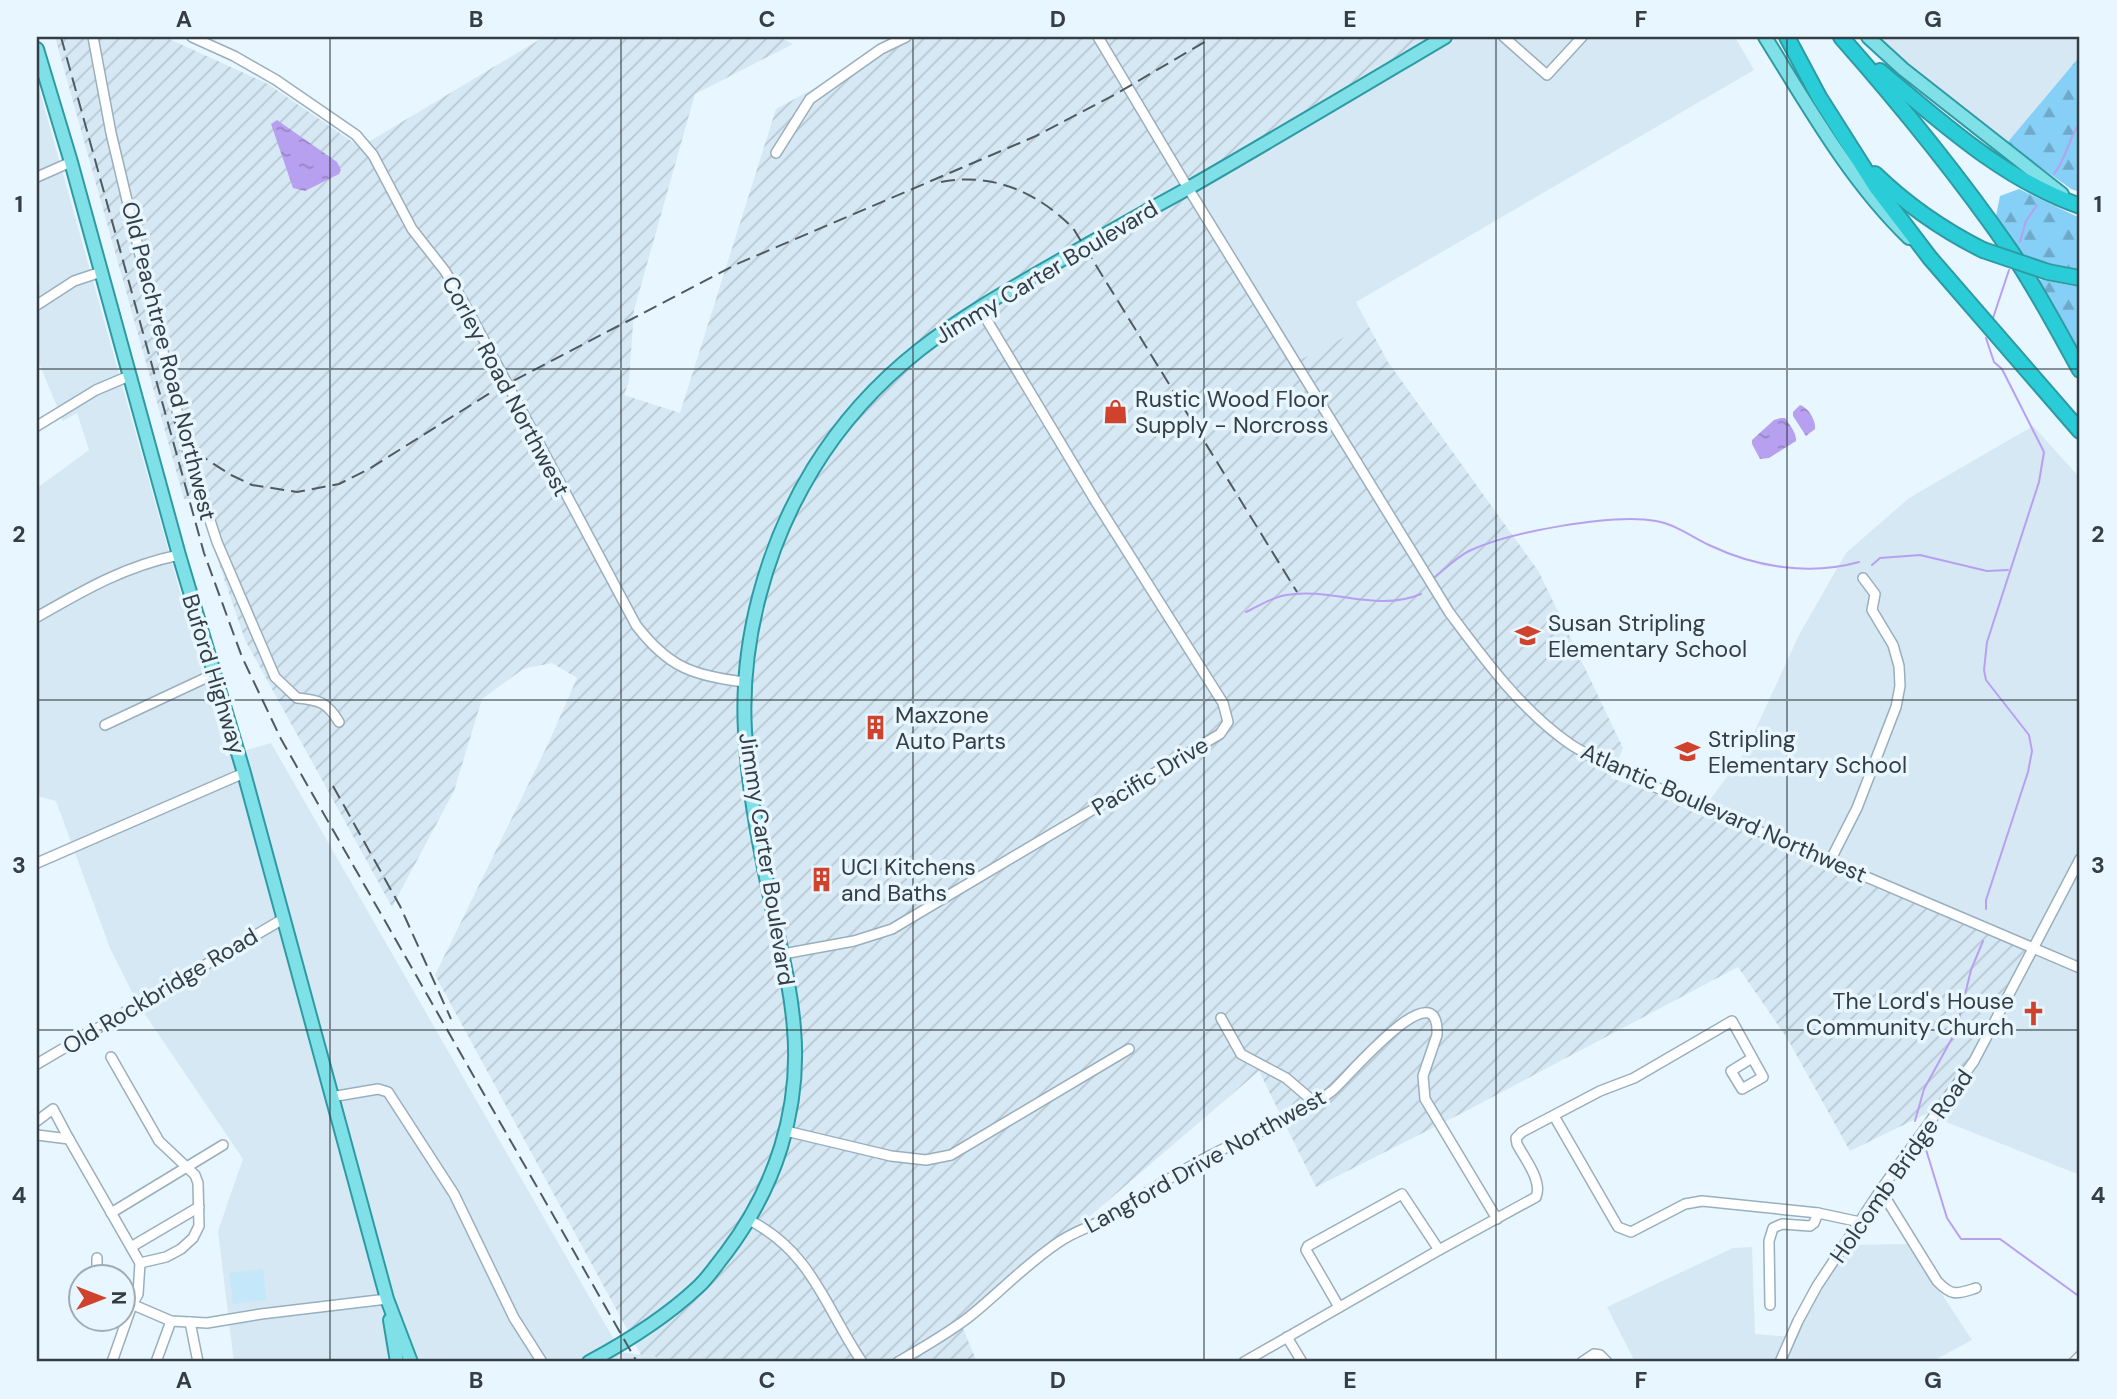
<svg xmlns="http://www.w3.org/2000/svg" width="2117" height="1399" font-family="'DM Sans',sans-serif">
<defs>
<pattern id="industrial-furrows" width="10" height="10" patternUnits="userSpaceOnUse" patternTransform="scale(1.75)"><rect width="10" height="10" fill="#d6e8f4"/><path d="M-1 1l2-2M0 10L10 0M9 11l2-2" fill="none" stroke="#b8c8d2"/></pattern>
<pattern id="forest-firs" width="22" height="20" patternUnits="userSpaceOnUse" patternTransform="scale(1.75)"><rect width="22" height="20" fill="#86cff6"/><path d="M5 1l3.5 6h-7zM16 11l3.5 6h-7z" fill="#6ea9c9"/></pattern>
<pattern id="water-ripples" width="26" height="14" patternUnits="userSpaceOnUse" patternTransform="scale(1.75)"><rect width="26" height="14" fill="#b7a0f0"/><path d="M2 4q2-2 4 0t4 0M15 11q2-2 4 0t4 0" fill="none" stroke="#9684c4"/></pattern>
</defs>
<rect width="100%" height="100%" fill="#e8f6ff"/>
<!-- built -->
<g fill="#d6e8f4">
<path d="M1434 37H1735L1754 70 1356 302 1368 325 1298 362 1189 179 1439 46Z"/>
<path d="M1879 37H2080V56L2007 143 1928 84Z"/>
<path d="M37 81 226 756 271 743 621 1352 691 1362H234L218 1231 243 1159 138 1004 110 948 56 801 37 796V488L89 450 77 413 63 421 37 358V288L40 282 37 274Z"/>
<path d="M2033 426 2080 478V1175L1926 1114 1972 1072 1699 815 1745 752 1799 635 1846 553 1909 498Z"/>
<path d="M1909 1244 1972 1340 1931 1362H1635L1607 1307 1733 1248 1752 1247 1755 1334 1793 1337 1848 1245Z"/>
</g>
<!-- industrial -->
<path fill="url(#industrial-furrows)" d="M55 37H165L268 84 360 147 544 37H779L793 44 695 94 634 310 629 381 624 395 680 413 776 109 909 37H1434L1439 46 1189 179 1298 361 1368 325 1388 362 1539 572 1623 748 1611 778 1657 794 1699 815 1821 861 2035 950 1972 1072 1926 1114 1850 1151 1787 1038 1738 967 1468 1110 1316 1187 1259 1071 962 1326 977 1362H691L641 1355 435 975 549 742 577 678 552 663 523 669 482 699 454 791 392 907 245 640 197 499H184Z"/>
<!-- forest -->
<g fill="url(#forest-firs)">
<path d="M2080 56V192L2071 189 2007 143Z"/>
<path d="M2019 189 2080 218V269L2020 258 1995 221 2000 196Z"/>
<path d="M2032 278 2080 287V357Z"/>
</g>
<!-- park -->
<path fill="#c5e7fa" d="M263 1269 267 1300 233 1304 229 1273Z"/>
<!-- water -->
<g fill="url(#water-ripples)">
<path d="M277 120 337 162 341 170 339 174 305 191 293 188 271 124Z"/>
<path d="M1800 405C1809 408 1816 421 1815 429L1806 436 1793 416V412Z"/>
<path d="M1781 418H1785C1789 424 1797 433 1796 441L1769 458 1760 459 1752 444V440L1774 420Z"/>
</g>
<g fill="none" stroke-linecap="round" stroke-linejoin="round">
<!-- stream -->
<g stroke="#b7a0f0" stroke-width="2">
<path d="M2054 174C2066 159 2069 138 2080 122"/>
<path d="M2020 242 2026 221 2037 205"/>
<path d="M1993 318 2009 270"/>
<path d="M1986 338 1994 362 2002 369 2044 452 2039 482 1987 642 1984 670 1986 680 2029 735 2032 751 2028 772 1986 900V909"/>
<path d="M1872 565 1880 558 1920 555 1987 571 2008 570"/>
<path d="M1435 577C1446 568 1457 557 1469 551 1509 532 1613 513 1656 521 1675 524 1692 537 1709 545 1755 567 1809 576 1859 562"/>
<path d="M1246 612C1259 606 1272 597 1286 595 1332 587 1376 613 1421 594"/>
<path d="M1915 1121 1924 1089 1956 1031 1971 970 1983 941"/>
<path d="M1924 1143 1947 1218 1961 1239H2000L2080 1297"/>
</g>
<defs>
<g id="minor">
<path d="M93 37 111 133 184 440 217 542 275 677 297 698C319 700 327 702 339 722"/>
<path d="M192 37 234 56 276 80 356 135 373 155 412 229 445 271 463 301 636 625C668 667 693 676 745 682"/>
<path d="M1098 37 1188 188 1449 612C1484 659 1521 710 1570 744 1596 761 1625 772 1653 786L2080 968"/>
<path d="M1504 37 1547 75 1582 37"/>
<path d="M776 153 810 99 881 49 906 37"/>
<path d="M37 177 71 162"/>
<path d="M37 305 74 281 101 272"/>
<path d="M37 426 96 390 129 376"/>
<path d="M37 617C84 590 125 566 179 555"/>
<path d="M105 725 214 674"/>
<path d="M1830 861 1857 808 1896 707 1900 686 1899 666 1893 645 1872 610 1875 594 1863 578"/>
<path d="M37 863 244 773"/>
<path d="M783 954 854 941 892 929 1220 734 1228 722 1223 703 1096 502 979 307"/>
<path d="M1221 1018 1241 1054 1286 1078 1314 1102"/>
<path d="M111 1057 159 1141 195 1175 198 1183 199 1226 193 1238 181 1249 166 1257 140 1263"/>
<path d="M37 1064 283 919"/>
<path d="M331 1097 378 1089 388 1092 454 1194 514 1318 542 1362"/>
<path d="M1554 1116 1618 1227 1631 1232 1685 1204 1702 1201 1818 1213 1860 1222"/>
<path d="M37 1121 53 1109 69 1139"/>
<path d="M786 1131 891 1156 926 1160 951 1155 1129 1049"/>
<path d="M37 1135 69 1139 140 1263 138 1294 132 1305 112 1362"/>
<path d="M1882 1188 1885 1197 1937 1281C1952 1297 1957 1294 1976 1288"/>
<path d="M111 1213 223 1145"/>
<path d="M749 1220C812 1252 825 1307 862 1362"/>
<path d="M131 1247 199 1207"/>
<path d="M97 1258V1276"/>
<path d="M122 1300 171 1321 207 1323 261 1314 387 1299"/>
<path d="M1770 1305 1769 1241 1773 1228 1782 1224 1810 1226 1814 1223 1818 1213"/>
<path d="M1339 1307 1306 1250 1308 1246 1402 1194 1439 1250"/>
<path d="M190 1322 198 1362"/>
<path d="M1287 1337 1302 1362"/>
<path d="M156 1362 171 1321"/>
<path d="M898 1362C922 1348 947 1334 969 1317 1000 1292 1026 1264 1059 1242 1073 1232 1091 1227 1106 1218 1142 1196 1177 1172 1215 1153 1255 1133 1296 1119 1332 1091 1345 1081 1440 965 1437 1035L1423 1076 1425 1099 1497 1219"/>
<path d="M1244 1362 1439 1250 1536 1197C1543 1181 1524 1158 1517 1144L1516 1138 1522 1132 1600 1091 1634 1078 1732 1021 1763 1077 1742 1089 1731 1071 1752 1058"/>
<path d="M1582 1362 1594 1354 1600 1355 1607 1362"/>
<path d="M1780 1362 1798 1321 1817 1286 1882 1188 1974 1061 2080 859"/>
<path d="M2074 1362 2080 1356"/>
</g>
<g id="major">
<path d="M1765 37C1808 106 1850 181 1909 238"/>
<path d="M1868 37 1903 69 2062 194"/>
<path d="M37 49 71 162 179 555 244 773 387 1299 411 1362"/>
<path d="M390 1320 397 1362"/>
<path d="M589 1362C628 1341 665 1318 698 1287 709 1277 717 1264 726 1253 775 1188 801 1110 794 1029 791 987 780 947 772 907 760 849 748 790 745 731 740 641 766 546 813 469 875 368 954 321 1054 264 1097 239 1141 214 1185 190 1272 140 1359 88 1445 37"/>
</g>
<g id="highway">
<path d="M1787 37 1819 97 1876 187 1930 258 2080 431"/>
<path d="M1841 37C1901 105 1958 175 2010 250 2036 288 2058 330 2080 370"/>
<path d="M1880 71C1941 122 2003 179 2080 206"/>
<path d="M1875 174C1907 205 1943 230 1983 250"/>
<path d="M2048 272 2080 278"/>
</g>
</defs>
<!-- minor casing -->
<use href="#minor" stroke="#99afbd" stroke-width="12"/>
<!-- major casing -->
<use href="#major" stroke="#2e9ba4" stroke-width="16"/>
<!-- highway casing -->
<use href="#highway" stroke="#2e9ba4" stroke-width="18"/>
<!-- minor -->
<use href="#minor" stroke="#fff" stroke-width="9"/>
<!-- major -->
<use href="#major" stroke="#7fe1e7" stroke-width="12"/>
<!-- highway -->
<use href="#highway" stroke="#2acdd7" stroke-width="14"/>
<!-- rail -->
<g stroke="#505a61" stroke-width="2" stroke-dasharray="14 7" stroke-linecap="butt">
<path d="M61 37 204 553 242 657 281 739 637 1362"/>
<path d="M941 182C992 172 1037 192 1073 228L1297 592"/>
<path d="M172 417 181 433 203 457 231 475 252 485 297 492 339 484 369 469 490 393 737 264 1036 136 1116 94 1213 37"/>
<path d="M333 786 400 906 451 1019"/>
</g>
<defs>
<path id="highway-bridge" d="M1983 250 2048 272"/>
</defs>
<!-- highway-bridge casing -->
<use href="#highway-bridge" stroke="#2e9ba4" stroke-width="18" stroke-linecap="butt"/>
<!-- highway-bridge -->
<use href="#highway-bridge" stroke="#2acdd7" stroke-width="14"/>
</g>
<!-- grid -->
<path fill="none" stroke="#353e44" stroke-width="2" stroke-opacity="0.55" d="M330 37V1362M621 37V1362M913 37V1362M1204 37V1362M1496 37V1362M1787 37V1362M37 369H2080M37 700H2080M37 1030H2080"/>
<!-- icons -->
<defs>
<symbol id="shop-bare" viewBox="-9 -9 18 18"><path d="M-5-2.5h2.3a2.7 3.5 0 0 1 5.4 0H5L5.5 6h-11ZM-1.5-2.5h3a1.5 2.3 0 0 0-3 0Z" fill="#cf432d" stroke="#e8f6ff" stroke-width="2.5" paint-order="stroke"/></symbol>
<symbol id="school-bare" viewBox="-9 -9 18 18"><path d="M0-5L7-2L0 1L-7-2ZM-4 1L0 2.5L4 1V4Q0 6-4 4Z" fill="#cf432d" stroke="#e8f6ff" stroke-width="2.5" paint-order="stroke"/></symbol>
<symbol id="building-bare" viewBox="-9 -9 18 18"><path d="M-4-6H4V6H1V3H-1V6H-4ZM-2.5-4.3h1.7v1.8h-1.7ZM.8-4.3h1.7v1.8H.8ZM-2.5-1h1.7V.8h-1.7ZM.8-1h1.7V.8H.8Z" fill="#cf432d" stroke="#e8f6ff" stroke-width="2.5" paint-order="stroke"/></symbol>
<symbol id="church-bare" viewBox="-9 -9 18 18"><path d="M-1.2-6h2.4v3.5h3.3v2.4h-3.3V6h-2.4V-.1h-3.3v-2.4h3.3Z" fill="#cf432d" stroke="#e8f6ff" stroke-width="2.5" paint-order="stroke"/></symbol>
</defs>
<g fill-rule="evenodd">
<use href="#shop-bare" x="1098" y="394" width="35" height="35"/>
<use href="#school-bare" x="1510" y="618" width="35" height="35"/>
<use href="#building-bare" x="858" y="710" width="35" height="35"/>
<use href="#school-bare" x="1670" y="734" width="35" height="35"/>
<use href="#building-bare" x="804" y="862" width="35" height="35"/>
<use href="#church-bare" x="2016" y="996" width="35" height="35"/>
</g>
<g text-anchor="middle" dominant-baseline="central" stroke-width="7" stroke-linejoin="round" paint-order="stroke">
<!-- street labels -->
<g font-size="23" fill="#353e44" stroke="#e8f6ff">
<text transform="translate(1046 272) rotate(-31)">Jimmy Carter Boulevard</text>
<text transform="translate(169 361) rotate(76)">Old Peachtree Road Northwest</text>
<text transform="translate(506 386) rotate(62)">Corley Road Northwest</text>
<text transform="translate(214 674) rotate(73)">Buford Highway</text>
<text transform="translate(1150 776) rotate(-31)">Pacific Drive</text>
<text transform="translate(1724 813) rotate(24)">Atlantic Boulevard Northwest</text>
<text transform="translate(767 859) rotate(81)">Jimmy Carter Boulevard</text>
<text transform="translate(160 991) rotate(-31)">Old Rockbridge Road</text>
<text transform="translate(1205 1161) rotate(-29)">Langford Drive Northwest</text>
<text transform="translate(1901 1166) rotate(-55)">Holcomb Bridge Road</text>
</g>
<!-- poi labels -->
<g font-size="23" fill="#353e44" stroke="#e8f6ff" text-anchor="start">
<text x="1135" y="399">Rustic Wood Floor<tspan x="1135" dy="26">Supply - Norcross</tspan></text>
<text x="1548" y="623">Susan Stripling<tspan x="1548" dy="26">Elementary School</tspan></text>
<text x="895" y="715">Maxzone<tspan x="895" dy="26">Auto Parts</tspan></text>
<text x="1708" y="739">Stripling<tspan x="1708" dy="26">Elementary School</tspan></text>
<text x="841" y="867">UCI Kitchens<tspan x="841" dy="26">and Baths</tspan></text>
<text x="2014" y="1001" text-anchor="end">The Lord's House<tspan x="2014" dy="26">Community Church</tspan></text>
</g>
</g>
<!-- border -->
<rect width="2117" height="1399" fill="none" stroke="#e8f6ff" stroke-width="77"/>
<!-- north arrow -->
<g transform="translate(102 1298) rotate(90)"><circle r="33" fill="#e8f6ff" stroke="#a0acb4" stroke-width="2"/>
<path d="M0-5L12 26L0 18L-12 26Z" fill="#cf432d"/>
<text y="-10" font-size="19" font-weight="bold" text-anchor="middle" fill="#353e44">N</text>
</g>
<rect x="38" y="38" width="2040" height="1322" fill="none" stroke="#353e44" stroke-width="2.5"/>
<g font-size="23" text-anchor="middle" font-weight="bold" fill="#353e44">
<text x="184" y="27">A</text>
<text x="476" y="27">B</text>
<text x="767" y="27">C</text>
<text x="1058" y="27">D</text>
<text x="1350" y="27">E</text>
<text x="1641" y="27">F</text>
<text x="1933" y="27">G</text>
<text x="19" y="212">1</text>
<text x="2098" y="212">1</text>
<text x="19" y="542">2</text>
<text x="2098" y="542">2</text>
<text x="19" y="873">3</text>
<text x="2098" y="873">3</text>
<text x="19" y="1203">4</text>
<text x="2098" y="1203">4</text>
<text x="184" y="1388">A</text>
<text x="476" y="1388">B</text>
<text x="767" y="1388">C</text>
<text x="1058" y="1388">D</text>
<text x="1350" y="1388">E</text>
<text x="1641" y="1388">F</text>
<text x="1933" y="1388">G</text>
</g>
</svg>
